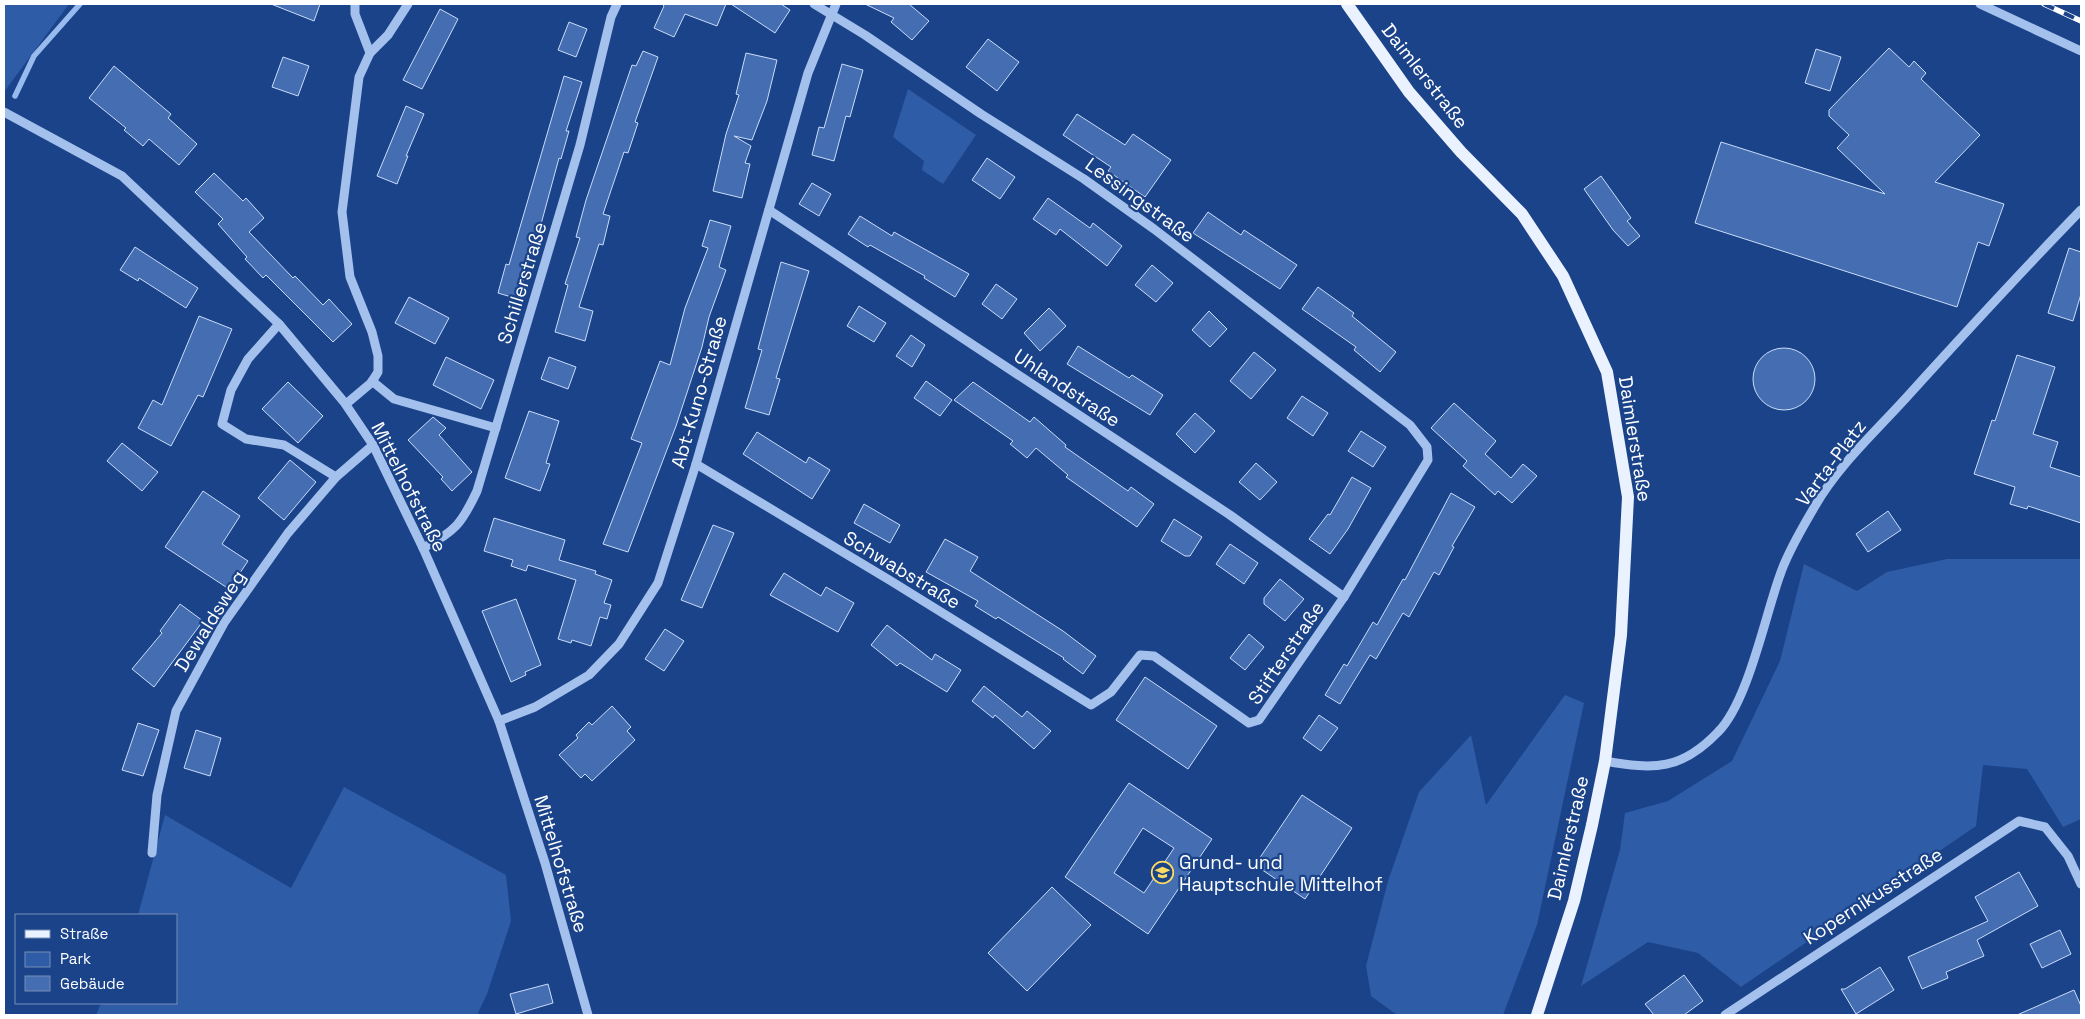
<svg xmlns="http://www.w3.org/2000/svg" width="2085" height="1019" font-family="'Space Grotesk',sans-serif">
<rect width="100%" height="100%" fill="#1b4389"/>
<!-- green -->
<g fill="#2e5ca7">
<path d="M4 4H69L4 92Z"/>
<path d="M908 89 976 135 943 184 922 170 924 161 893 137Z"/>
<path d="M1947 559H2081V819L2063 827 2027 769 1983 765 1976 826 1741 987 1698 953 1648 942 1581 986 1620 850 1625 813 1668 801 1732 761 1780 661 1804 564 1857 591 1887 572Z"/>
<path d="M1565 695 1584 703 1537 925 1503 1015H1397L1371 996 1366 966 1388 881 1419 792 1471 735 1486 805Z"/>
<path d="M344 787 506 875 511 921 487 994 477 1015H96L101 1003H176V915H138L165 815 291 888Z"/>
</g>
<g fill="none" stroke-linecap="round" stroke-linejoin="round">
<!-- stream -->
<path stroke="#97baef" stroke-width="5.5" d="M15 96 34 56 80 4"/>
</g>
<!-- building -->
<g fill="#446db2" stroke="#cadcf9" fill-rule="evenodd">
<path d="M271 4H320L314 21Z"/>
<path d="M662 4H726L717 26 685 14 674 37 654 28 664 6Z"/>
<path d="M731 4H781L790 10 775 33Z"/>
<path d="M865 4H909L929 21 912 40 891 22 894 18Z"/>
<path d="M440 9 458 19 422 89 403 80Z"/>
<path d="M569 22 587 29 576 57 558 50Z"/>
<path d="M988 39 1019 62 997 91 966 67Z"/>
<path d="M1889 48 1909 67 1914 61 1926 73 1921 79 1980 135 1935 182 2004 204 1989 246 1978 242 1957 307 1695 223 1721 142 1885 194 1837 148 1849 135 1829 116V110Z"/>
<path d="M1816 49 1841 57 1830 91 1805 83Z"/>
<path d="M643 51 658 57 635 122 638 123 628 153 624 152 603 214 610 216 603 245 599 244 579 307 593 311 585 341 555 332 568 285 565 284 580 238 576 237 586 200 632 65 636 66Z"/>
<path d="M746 53 777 60 767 101 752 140 734 136 751 146 745 163 750 164 742 198 713 191 726 134 739 95 736 94Z"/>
<path d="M283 57 309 66 298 96 272 87Z"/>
<path d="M842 64 863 70 850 117 846 116 834 161 812 155 819 127 824 128Z"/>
<path d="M114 66 171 114 168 118 197 144 179 165 149 139 143 146 124 130 126 128 89 98Z"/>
<path d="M564 76 582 82 566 131H569L561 159 559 158 534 250H532L518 299 498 293 506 264 509 265Z"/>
<path d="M406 106 424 114 406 156H408L397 184 377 176Z"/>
<path d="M1077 114 1125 145 1133 134 1171 160 1145 197 1108 171 1111 167 1063 135Z"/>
<path d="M987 158 1015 177 1000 199 972 180Z"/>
<path d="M214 173 243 201 246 198 264 218 249 232 293 278 295 276 323 305 329 299 352 324 333 342 266 275 263 278 245 259 247 257 218 224 223 219 195 192Z"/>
<path d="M1601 176 1631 218 1627 221 1640 236 1628 246 1613 230 1584 189Z"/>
<path d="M812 183 831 194 819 216 799 204Z"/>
<path d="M1048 198 1090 228 1093 223 1122 246 1107 266 1060 229 1056 235 1033 219Z"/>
<path d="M1208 212 1241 235 1244 230 1297 265 1280 289 1193 233Z"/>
<path d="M860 216 892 236 894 232 969 274 955 297 924 278 925 276 870 245 868 247 848 234Z"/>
<path d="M710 220 731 226 719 267 726 270 709 317 702 347 676 426 628 552 603 544 642 443 631 439 660 361 670 365 685 308 708 248 702 246Z"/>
<path d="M135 247 198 288 186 308 139 278 138 281 120 270Z"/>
<path d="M2069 248 2081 252V294L2073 321 2048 313Z"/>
<path d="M781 262 809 271 776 378 780 379 769 415 745 408 762 350 758 349Z"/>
<path d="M1152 265 1173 283 1156 302 1135 285Z"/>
<path d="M996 284 1017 299 1002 319 982 304Z"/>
<path d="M1318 287 1354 313 1352 316 1396 352 1380 372 1354 350 1356 347 1302 309Z"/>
<path d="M409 297 449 318 435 344 395 323Z"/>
<path d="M859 306 886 323 874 342 847 326Z"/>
<path d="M1049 308 1066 326 1040 351 1024 333Z"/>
<path d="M1209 311 1227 329 1210 347 1192 330Z"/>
<path d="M199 316 232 329 203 397 198 395 171 446 138 428 153 400 162 405Z"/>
<path d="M911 335 925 345 912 367 896 356Z"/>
<path d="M1078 346 1129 378 1132 375 1163 395 1150 415 1067 364Z"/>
<circle cx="1784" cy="379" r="31"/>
<path d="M1254 352 1276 370 1251 399 1230 381Z"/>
<path d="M2017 355 2055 367 2033 434 2058 442 2050 467 2081 477V523L2028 506 2027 509 2010 504 2015 487 1974 474 1992 420 1995 421Z"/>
<path d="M446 357 494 380 481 409 433 385Z"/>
<path d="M549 357 576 367 568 389 541 379Z"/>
<path d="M926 381 952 400 940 416 914 398Z"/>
<path d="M288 382 323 416 298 443 262 409Z"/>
<path d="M973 382 1030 422 1034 417 1066 445 1065 447 1128 491 1131 487 1154 504 1137 527 1066 477 1068 475 1036 448 1027 458 1010 444 1013 441 954 400Z"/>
<path d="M1302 396 1328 413 1313 436 1287 418Z"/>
<path d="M1454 403 1496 441 1485 454 1511 478 1523 464 1537 476 1512 503 1498 491 1495 495 1463 466 1467 461 1431 428Z"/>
<path d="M529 411 559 421 546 463 550 464 540 491 505 478Z"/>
<path d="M1195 413 1215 431 1195 453 1176 434Z"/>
<path d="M433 417 446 428 439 435 472 472 452 491 441 479 443 477 408 440Z"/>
<path d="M1361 431 1386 447 1373 467 1348 451Z"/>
<path d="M757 432 806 463 809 457 830 470 812 499 743 454Z"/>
<path d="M122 443 158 472 142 491 107 461Z"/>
<path d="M290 460 316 482 284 520 258 498Z"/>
<path d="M1256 463 1277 482 1260 500 1239 482Z"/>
<path d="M1352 477 1371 488 1348 529 1330 554 1309 539 1328 514 1330 515Z"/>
<path d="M203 491 240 516 222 544 248 561 229 589 165 547Z"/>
<path d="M1451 493 1475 507 1452 546 1454 547 1439 575 1434 572 1409 617 1403 613 1376 659 1370 655 1340 704 1325 695 1344 664 1347 666 1373 622 1377 625 1403 579 1405 580Z"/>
<path d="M864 504 900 525 890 543 854 523Z"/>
<path d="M1888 511 1901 530 1868 552 1856 534Z"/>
<path d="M494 518 565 540 559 560 596 571 595 574 612 580 604 603 611 605 607 619 600 617 591 646 572 640 571 643 558 639 576 580 528 565 526 571 511 566 513 560 484 551Z"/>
<path d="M1174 519 1202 537 1190 556H1185L1161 541Z"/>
<path d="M713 525 734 533 702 608 681 600Z"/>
<path d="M945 539 978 557 970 571 1063 631 1096 656 1083 674 1063 659 1064 658 998 617 996 619 975 606 978 601 926 572Z"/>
<path d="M1230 544 1258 563 1244 584 1216 564Z"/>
<path d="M784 573 821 596 826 587 854 603 838 632 770 595Z"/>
<path d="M1280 579 1304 599 1285 621 1264 604V598Z"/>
<path d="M516 599 541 665 525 672 526 675 511 682 482 611Z"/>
<path d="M180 604 203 621 154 687 132 669 162 633 160 631Z"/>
<path d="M887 625 932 660 935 654 961 670 947 692 900 663 897 666 871 645Z"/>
<path d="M665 629 684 641 664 671 645 659Z"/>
<path d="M1249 634 1264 647 1245 670 1230 658Z"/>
<path d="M1145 677 1217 726 1188 769 1116 720Z"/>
<path d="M984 686 1022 717 1027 711 1051 731 1034 749 995 715 993 718 972 701Z"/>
<path d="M612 706 631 727 627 731 635 740 592 781 585 774 581 778 559 755 578 738 576 735 589 722 592 725Z"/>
<path d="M1319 715 1338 728 1321 751 1303 738Z"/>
<path d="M138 723 159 730 143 776 122 770Z"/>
<path d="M196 730 221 738 210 776 184 768Z"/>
<path d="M1129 783 1212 839 1148 934 1065 877ZM1143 828 1174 848 1144 893 1114 873Z"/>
<path d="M1302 795 1352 828 1305 899 1255 865Z"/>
<path d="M2019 872 2038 906 1977 940 1984 956 1946 972 1948 978 1922 989 1908 957 1988 921 1975 897Z"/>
<path d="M1052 887 1091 925 1027 991 988 953Z"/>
<path d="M2060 930 2071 954 2042 968 2030 944Z"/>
<path d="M1880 967 1894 990 1856 1014 1841 989H1845Z"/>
<path d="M1684 975 1703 1001 1684 1015H1654L1645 1004Z"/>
<path d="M548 984 553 1003 516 1014 510 994Z"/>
<path d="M2074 990 2081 1006V1015H2017Z"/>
</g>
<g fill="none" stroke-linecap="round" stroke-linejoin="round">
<!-- minor -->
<g stroke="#a4c0ec" stroke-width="9">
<path d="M1980 4 2081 51"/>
<path d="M370 53 388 35 408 4"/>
<path d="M4 112 122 176 279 324 344 402 373 445 423 548 499 721 545 863 588 1015"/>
<path d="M769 210 1230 515 1344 597"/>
<path d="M279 324 248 359 231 390 222 424 246 439 284 445 336 477"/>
<path d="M372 381 394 399 496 428"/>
<path d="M346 404 371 383 378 372V356L372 332 350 277 342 212 359 77 370 53 355 14V4"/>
<path d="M696 464 891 581 1091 705 1111 692 1140 655 1154 656 1249 723 1259 720 1344 597 1428 460 1427 447 1410 425 1154 229 1084 179 981 114 865 35 814 4"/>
<path d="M423 548C455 532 462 523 477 491L580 145 611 17 617 4"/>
<path d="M499 721 535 707 589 675 619 644 658 583 696 464 808 73 836 4"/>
<path d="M1605 761C1654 770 1682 770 1718 732 1748 702 1765 616 1780 575 1788 551 1803 527 1815 506 1838 466 1874 433 1905 399 1963 335 2021 272 2081 210"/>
<path d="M152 853 157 795 176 711 224 623 288 533 336 477 373 445"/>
<path d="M1725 1015 2019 821 2045 827 2068 856 2081 884"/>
</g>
<!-- major -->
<path stroke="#eaf1ff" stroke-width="12" d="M1347 4 1409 92 1461 152 1522 214 1563 276 1607 372 1628 497 1621 635 1605 761 1592 825 1574 901 1537 1015"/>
<defs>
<path id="rail" d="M2044 4 2081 21"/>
</defs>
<!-- rail casing -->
<use href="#rail" stroke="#fff" stroke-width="5.5"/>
<!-- rail -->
<use href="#rail" stroke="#1b4389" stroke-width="4" stroke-dasharray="11" stroke-linecap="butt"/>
</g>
<!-- icons -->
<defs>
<symbol id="school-ring" viewBox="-11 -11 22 22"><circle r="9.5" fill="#1b4389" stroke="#fedc61" stroke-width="1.5"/><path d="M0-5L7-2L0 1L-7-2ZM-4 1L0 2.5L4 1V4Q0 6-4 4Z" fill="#fedc61"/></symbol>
</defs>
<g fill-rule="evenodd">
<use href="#school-ring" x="1150" y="860" width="25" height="25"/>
</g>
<g text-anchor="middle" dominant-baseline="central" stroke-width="4.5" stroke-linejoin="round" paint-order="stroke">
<!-- street labels -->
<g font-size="19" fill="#fff" stroke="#1b4389">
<text transform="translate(1425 76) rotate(52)">Daimlerstraße</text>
<text transform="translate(1140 200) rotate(36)">Lessingstraße</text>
<text transform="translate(522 283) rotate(-73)">Schillerstraße</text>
<text transform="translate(1067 388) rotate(34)">Uhlandstraße</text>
<text transform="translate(699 392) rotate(-74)">Abt-Kuno-Straße</text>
<text transform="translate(1635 439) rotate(81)">Daimlerstraße</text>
<text transform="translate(1831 463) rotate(-53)">Varta-Platz</text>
<text transform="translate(409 487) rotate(63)">Mittelhofstraße</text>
<text transform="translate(902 570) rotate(31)">Schwabstraße</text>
<text transform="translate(210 621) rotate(-58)">Dewaldsweg</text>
<text transform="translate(1286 653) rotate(-56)">Stifterstraße</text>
<text transform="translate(1568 838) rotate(-77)">Daimlerstraße</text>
<text transform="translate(561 864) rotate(73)">Mittelhofstraße</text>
<text transform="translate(1873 896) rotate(-33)">Kopernikusstraße</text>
</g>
<!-- poi labels -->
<g font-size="19" fill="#fff" stroke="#1b4389" text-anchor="start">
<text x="1179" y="862">Grund- und<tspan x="1179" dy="22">Hauptschule Mittelhof</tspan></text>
</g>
</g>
<!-- border -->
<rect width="2085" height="1019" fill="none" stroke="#ffffff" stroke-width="10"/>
<!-- legend -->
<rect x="15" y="914" width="162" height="90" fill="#1b4389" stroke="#768eb8"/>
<rect x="25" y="930" width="25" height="8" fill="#eaf1ff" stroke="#768eb8"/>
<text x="60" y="939" font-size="15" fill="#ffffff">Straße</text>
<rect x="25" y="952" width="25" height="15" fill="#2e5ca7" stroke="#768eb8"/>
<text x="60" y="964" font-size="15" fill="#ffffff">Park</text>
<rect x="25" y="976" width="25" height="15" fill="#446db2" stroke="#768eb8"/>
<text x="60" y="989" font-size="15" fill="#ffffff">Gebäude</text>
</svg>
